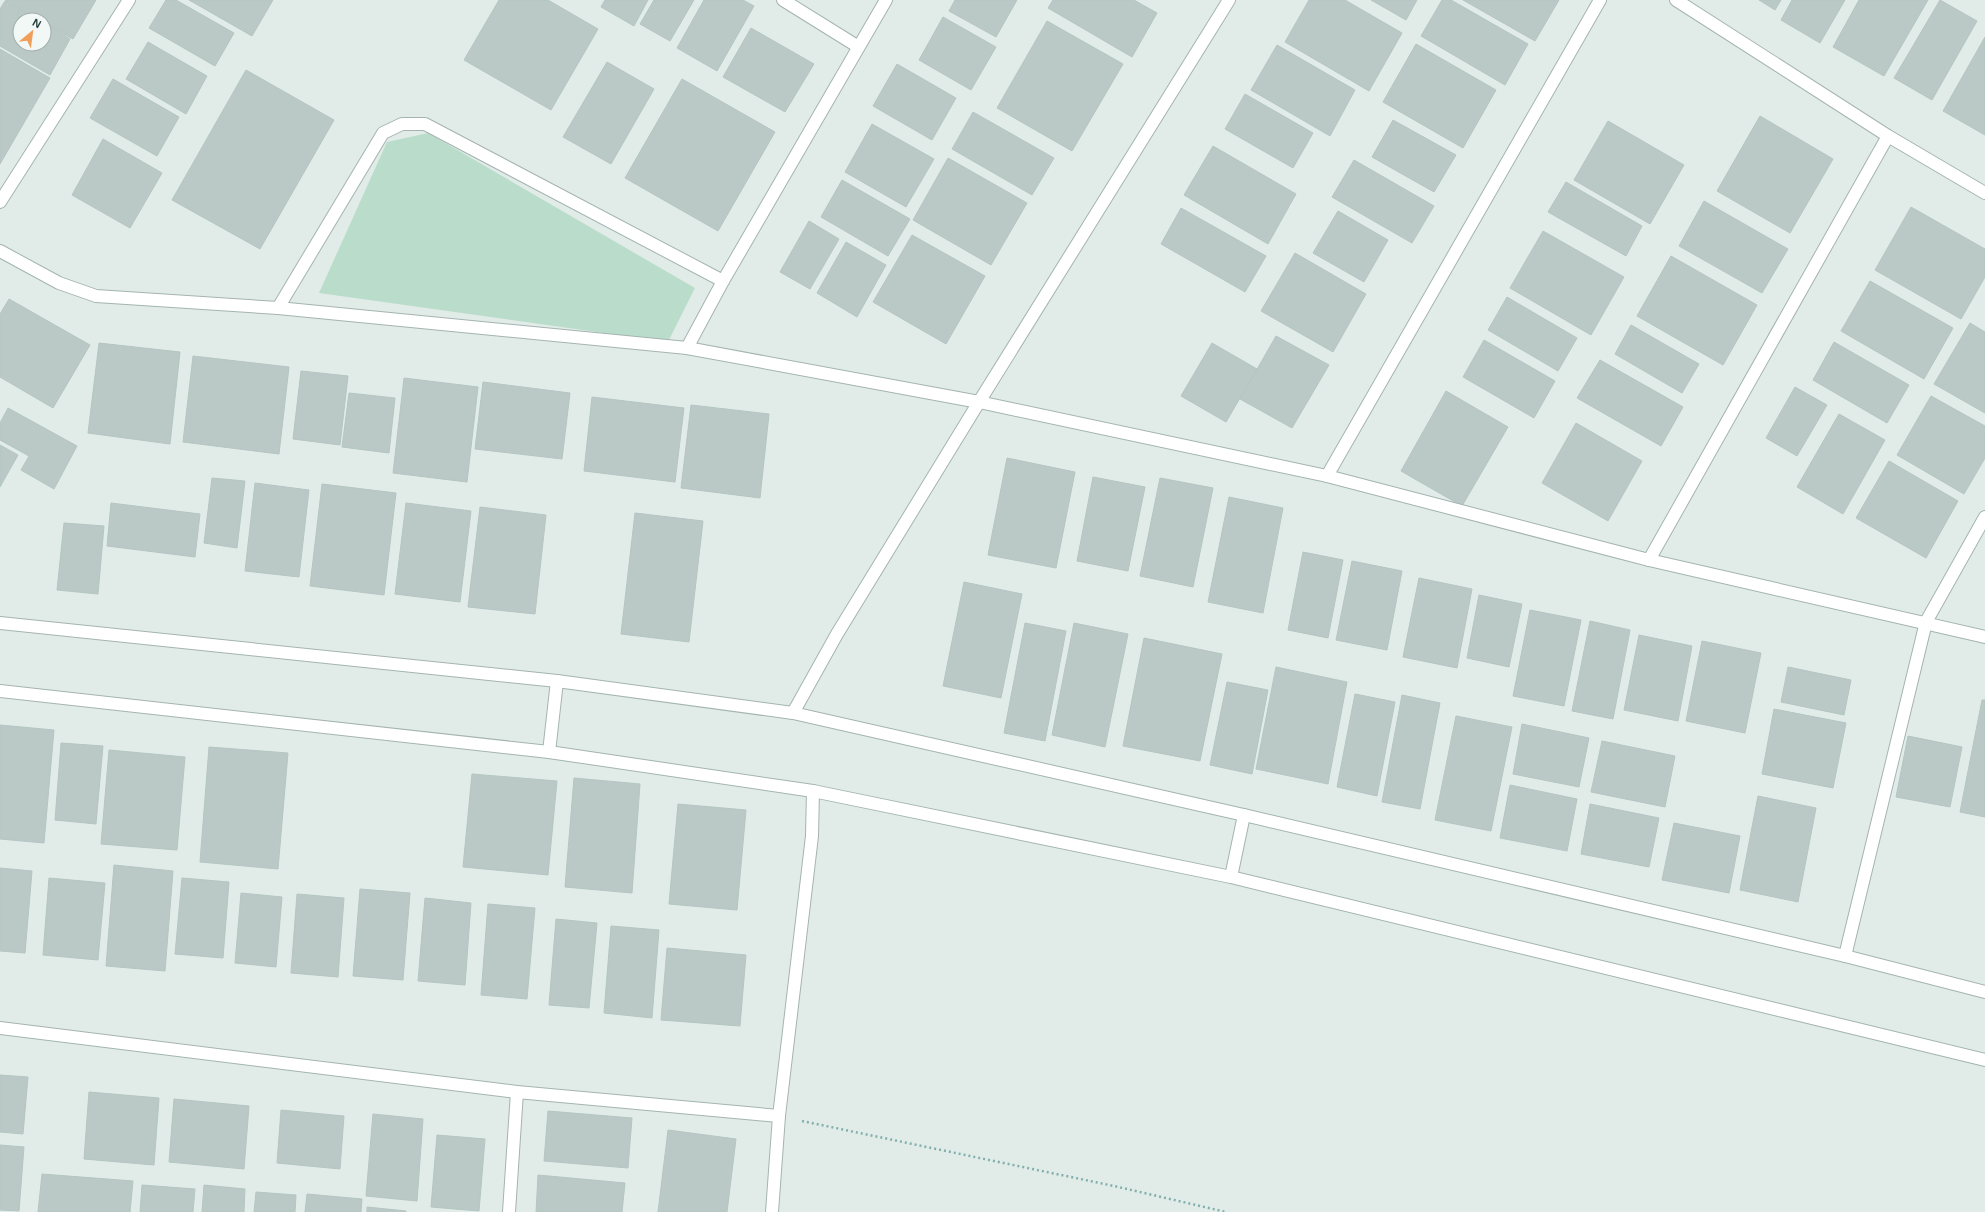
<svg xmlns="http://www.w3.org/2000/svg" width="1985" height="1212" font-family="Arial,sans-serif">
<rect width="100%" height="100%" fill="#e1ece9"/>
<!-- green -->
<path fill="#baddcb" d="M428 133 695 288 668 342 319 293 387 142Z"/>
<!-- building -->
<g fill="#bac9c6" stroke="#b4c5c2">
<path d="M5 0H96L73 39 44 23V20H39Z"/>
<path d="M166 0H176L234 33 215 66 149 28Z"/>
<path d="M189 0H273L252 36Z"/>
<path d="M499 0H548L598 29 551 110 464 60Z"/>
<path d="M605 0H648L634 26 601 7Z"/>
<path d="M654 0H694L670 41 640 24Z"/>
<path d="M704 0H743L754 6 717 71 677 48Z"/>
<path d="M955 0H1017L996 37 949 11Z"/>
<path d="M1053 0H1134L1157 13 1132 57 1048 8Z"/>
<path d="M1309 0H1345L1402 33 1369 91 1285 42Z"/>
<path d="M1371 0H1417L1406 20Z"/>
<path d="M1442 0H1451L1528 44 1505 85 1421 36Z"/>
<path d="M1463 0H1559L1535 41Z"/>
<path d="M1759 0H1781L1775 10Z"/>
<path d="M1792 0H1845L1820 43 1781 20Z"/>
<path d="M1859 0H1928L1884 76 1833 47Z"/>
<path d="M1940 0 1977 21 1932 100 1894 78Z"/>
<path d="M5 1 38 20H20V44H44V23L70 39 50 75 0 46V9Z"/>
<path d="M943 17 996 47 971 90 919 60Z"/>
<path d="M1047 21 1123 64 1072 151 997 108Z"/>
<path d="M751 28 814 64 785 112 723 77Z"/>
<path d="M1985 37V135L1943 111Z"/>
<path d="M148 42 207 76 186 114 126 79Z"/>
<path d="M1416 44 1496 90 1463 148 1383 102Z"/>
<path d="M1277 45 1355 90 1330 136 1251 90Z"/>
<path d="M0 49 50 78 0 164Z"/>
<path d="M607 62 654 89 611 164 563 137Z"/>
<path d="M897 64 956 98 932 140 873 106Z"/>
<path d="M246 70 334 120 260 249 172 200Z"/>
<path d="M113 79 179 117 157 156 90 118Z"/>
<path d="M682 79 775 132 718 231 625 178Z"/>
<path d="M1245 94 1313 133 1293 168 1225 129Z"/>
<path d="M973 112 1054 158 1032 195 952 149Z"/>
<path d="M1760 116 1833 159 1790 233 1717 191Z"/>
<path d="M1393 120 1456 155 1434 192 1372 157Z"/>
<path d="M1608 121 1684 165 1650 224 1574 180Z"/>
<path d="M872 124 934 159 906 207 845 172Z"/>
<path d="M103 139 162 173 130 228 72 195Z"/>
<path d="M1213 146 1296 194 1268 244 1184 195Z"/>
<path d="M948 158 1027 203 991 265 913 220Z"/>
<path d="M1354 160 1434 206 1412 243 1332 197Z"/>
<path d="M842 180 910 219 888 256 821 217Z"/>
<path d="M1566 182 1642 226 1626 256 1548 212Z"/>
<path d="M1704 201 1788 249 1762 293 1679 246Z"/>
<path d="M1911 207 1985 249V277L1961 319 1875 270Z"/>
<path d="M1181 208 1266 256 1245 292 1161 244Z"/>
<path d="M1338 211 1388 240 1364 282 1313 253Z"/>
<path d="M809 221 839 239 810 289 780 272Z"/>
<path d="M1543 231 1624 277 1591 335 1510 288Z"/>
<path d="M912 235 985 276 946 344 873 302Z"/>
<path d="M846 242 886 265 857 317 817 293Z"/>
<path d="M1295 253 1366 294 1333 352 1261 311Z"/>
<path d="M1671 256 1757 305 1723 365 1637 316Z"/>
<path d="M1870 281 1953 328 1924 379 1841 331Z"/>
<path d="M1507 297 1577 338 1558 371 1488 330Z"/>
<path d="M9 299 90 345 53 408 0 377V314Z"/>
<path d="M1970 323 1985 332V413L1934 384Z"/>
<path d="M1631 325 1699 364 1682 393 1615 354Z"/>
<path d="M1276 336 1329 365 1292 428 1240 399Z"/>
<path d="M1484 340 1555 381 1534 418 1463 377Z"/>
<path d="M1834 342 1909 385 1887 423 1813 380Z"/>
<path d="M99 343 180 352 170 444 88 433Z"/>
<path d="M1212 343 1257 369 1226 422 1181 396Z"/>
<path d="M193 356 289 367 279 454 183 442Z"/>
<path d="M1600 360 1683 407 1661 446 1577 398Z"/>
<path d="M301 371 348 376 340 445 293 439Z"/>
<path d="M404 378 478 387 467 482 393 473Z"/>
<path d="M483 382 570 393 562 459 475 449Z"/>
<path d="M1795 387 1827 405 1797 456 1766 438Z"/>
<path d="M1446 391 1508 427 1462 506 1401 471Z"/>
<path d="M349 393 395 398 389 453 342 447Z"/>
<path d="M1931 396 1985 426V458L1964 494 1897 455Z"/>
<path d="M592 397 684 408 675 482 584 471Z"/>
<path d="M691 405 769 414 760 498 681 488Z"/>
<path d="M8 408 77 446 54 489 21 470 29 456 0 440V423Z"/>
<path d="M1839 414 1885 440 1843 514 1797 487Z"/>
<path d="M1576 423 1642 461 1608 521 1542 483Z"/>
<path d="M0 445 18 455 0 487Z"/>
<path d="M1007 458 1075 472 1056 568 988 555Z"/>
<path d="M1889 461 1958 501 1926 558 1856 518Z"/>
<path d="M1093 477 1145 487 1128 571 1077 561Z"/>
<path d="M212 478 245 481 237 548 204 543Z"/>
<path d="M1160 478 1213 488 1193 587 1140 576Z"/>
<path d="M255 483 309 490 299 577 245 571Z"/>
<path d="M322 484 396 493 384 595 310 586Z"/>
<path d="M1229 497 1283 508 1263 613 1208 602Z"/>
<path d="M111 503 200 514 195 557 107 546Z"/>
<path d="M406 503 471 511 460 602 395 594Z"/>
<path d="M480 507 546 515 535 614 468 607Z"/>
<path d="M635 513 703 521 689 642 621 634Z"/>
<path d="M64 523 104 526 98 594 57 590Z"/>
<path d="M1303 552 1343 560 1328 638 1288 630Z"/>
<path d="M1352 561 1402 571 1387 650 1336 640Z"/>
<path d="M1419 578 1472 589 1457 668 1403 657Z"/>
<path d="M964 582 1022 594 1001 698 943 686Z"/>
<path d="M1479 595 1522 604 1509 667 1467 658Z"/>
<path d="M1530 610 1581 620 1564 706 1513 696Z"/>
<path d="M1590 621 1630 630 1613 719 1572 711Z"/>
<path d="M1025 623 1066 631 1045 741 1004 733Z"/>
<path d="M1074 623 1128 634 1105 747 1052 735Z"/>
<path d="M1639 635 1692 646 1678 721 1624 710Z"/>
<path d="M1144 638 1222 654 1200 761 1123 746Z"/>
<path d="M1702 641 1761 653 1745 733 1686 721Z"/>
<path d="M1276 667 1347 682 1328 784 1256 769Z"/>
<path d="M1788 667 1851 680 1844 715 1781 702Z"/>
<path d="M1227 682 1268 690 1252 774 1210 765Z"/>
<path d="M1355 694 1395 702 1377 796 1337 787Z"/>
<path d="M1402 695 1440 703 1420 809 1382 802Z"/>
<path d="M1982 700H1985V817L1960 812Z"/>
<path d="M1774 709 1846 723 1833 788 1762 774Z"/>
<path d="M1456 716 1512 727 1491 831 1435 820Z"/>
<path d="M1522 724 1589 738 1579 787 1513 774Z"/>
<path d="M0 725 54 730 44 843 0 839Z"/>
<path d="M1908 736 1962 747 1950 807 1896 797Z"/>
<path d="M1602 741 1675 756 1665 807 1591 792Z"/>
<path d="M61 743 103 746 96 824 55 820Z"/>
<path d="M209 747 288 753 278 869 200 862Z"/>
<path d="M109 750 185 757 177 850 101 844Z"/>
<path d="M472 774 557 781 548 875 463 867Z"/>
<path d="M574 778 640 784 632 893 565 887Z"/>
<path d="M1510 785 1577 799 1567 851 1500 838Z"/>
<path d="M1758 796 1816 808 1798 902 1740 890Z"/>
<path d="M678 804 746 810 737 910 669 904Z"/>
<path d="M1590 804 1659 818 1649 867 1581 854Z"/>
<path d="M1674 823 1740 836 1729 893 1662 880Z"/>
<path d="M114 865 173 871 165 971 106 966Z"/>
<path d="M0 868 32 871 25 953 0 951Z"/>
<path d="M49 878 105 883 98 960 43 955Z"/>
<path d="M182 878 229 882 223 958 175 954Z"/>
<path d="M360 889 410 893 403 980 353 976Z"/>
<path d="M241 893 282 897 276 967 235 963Z"/>
<path d="M297 894 344 898 338 977 291 973Z"/>
<path d="M425 898 471 903 465 985 418 981Z"/>
<path d="M488 904 535 908 527 999 481 995Z"/>
<path d="M556 919 597 923 589 1008 549 1005Z"/>
<path d="M611 926 659 930 652 1018 604 1013Z"/>
<path d="M667 948 746 955 740 1026 661 1020Z"/>
<path d="M0 1075 28 1077 23 1134 0 1132Z"/>
<path d="M89 1092 159 1098 154 1165 84 1159Z"/>
<path d="M174 1099 249 1106 244 1169 169 1162Z"/>
<path d="M281 1110 344 1116 340 1169 277 1163Z"/>
<path d="M548 1111 632 1118 628 1168 544 1161Z"/>
<path d="M373 1114 423 1119 417 1201 366 1196Z"/>
<path d="M668 1130 736 1139 727 1212H658Z"/>
<path d="M437 1135 485 1139 479 1211 431 1207Z"/>
<path d="M0 1145 24 1147 19 1211 0 1210Z"/>
<path d="M42 1174 133 1181 130 1212H38Z"/>
<path d="M538 1175 625 1183 622 1212H536Z"/>
<path d="M142 1185 195 1189 193 1212H140Z"/>
<path d="M204 1185 245 1189 244 1212H202Z"/>
<path d="M256 1192 296 1195 295 1212H254Z"/>
<path d="M307 1194 362 1199 361 1212H305Z"/>
<path d="M367 1207 406 1211V1212H367Z"/>
</g>
<g fill="none" stroke-linecap="round" stroke-linejoin="round">
<defs>
<g id="minor">
<path d="M783 0 857 46"/>
<path d="M1676 0 1888 136 1985 193"/>
<path d="M0 202 129 0"/>
<path d="M0 251 59 283 96 296 278 308 687 348 979 402 1327 476 1649 560 1985 637"/>
<path d="M278 308 383 133 402 124H425L723 281"/>
<path d="M687 348 723 281 886 0"/>
<path d="M1327 476 1600 0"/>
<path d="M1649 560 1888 136"/>
<path d="M0 623 557 681 793 713 1244 815 1845 956 1985 992"/>
<path d="M0 691 549 752 813 791 1231 877 1985 1060"/>
<path d="M793 713 837 634 979 402 1229 0"/>
<path d="M549 752 557 681"/>
<path d="M1231 877 1244 815"/>
<path d="M1845 956 1926 622 1985 517"/>
<path d="M0 1028 517 1092 779 1116"/>
<path d="M509 1212 517 1092"/>
<path d="M772 1212 779 1116 812 836 813 791"/>
</g>
</defs>
<!-- minor casing -->
<use href="#minor" stroke="#a4b4b1" stroke-width="14"/>
<!-- path -->
<path stroke="#82afaa" stroke-width="2.5" stroke-dasharray="2 3" stroke-linecap="butt" d="M802 1121 1114 1186 1226 1212"/>
<!-- minor -->
<use href="#minor" stroke="#fff" stroke-width="12"/>
</g>
<!-- north arrow -->
<g transform="translate(32 32) rotate(29)"><circle r="19" fill="#f2f8f6" stroke="#9fadab"/>
<path d="M0-3L7 15L0 10L-7 15Z" fill="#f19e5a"/>
<text y="-6" font-size="11" font-weight="bold" text-anchor="middle" fill="#223c3b">N</text>
</g>
</svg>
